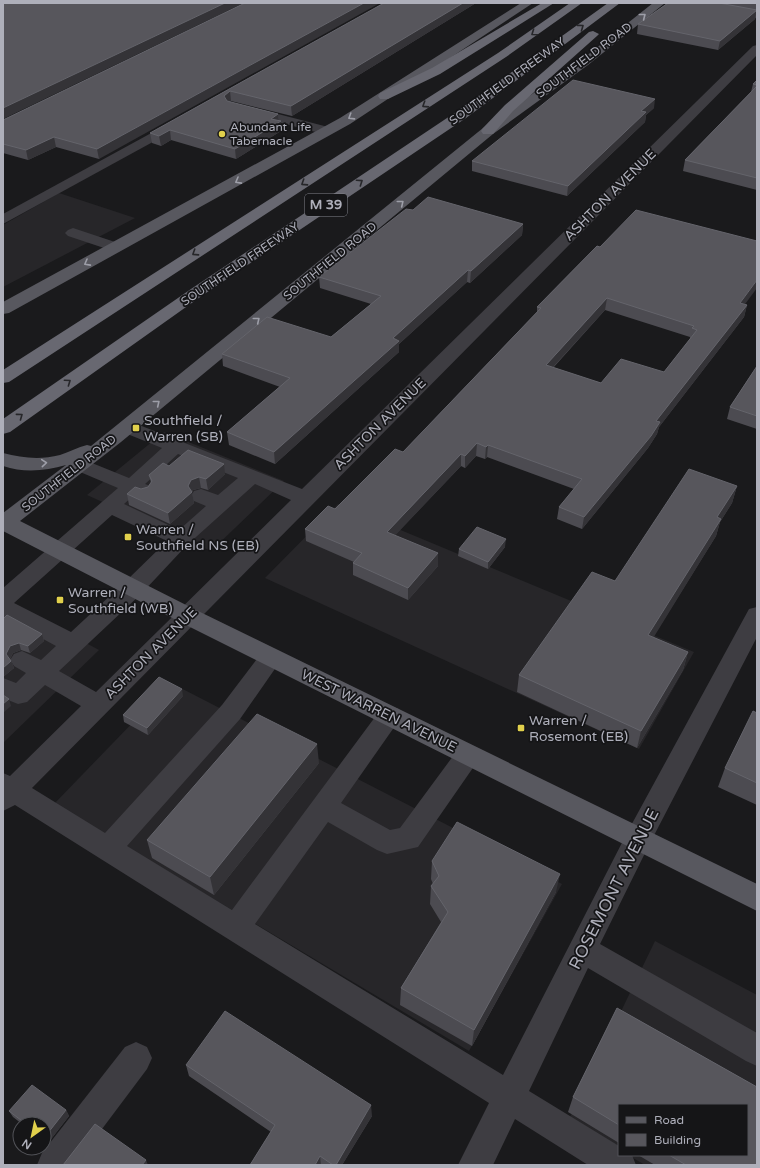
<svg xmlns="http://www.w3.org/2000/svg" width="760" height="1168" font-family="'Varela Round',sans-serif">
<rect width="100%" height="100%" fill="#1a1a1c"/>
<!-- built -->
<g fill="#272629">
<path d="M59 193 135 218 3 287V225Z"/>
<path d="M164 432 284 481 211 551 87 495Z"/>
<path d="M338 504 694 652 639 749 265 578Z"/>
<path d="M3 598 99 650 3 743Z"/>
<path d="M171 683 562 884 469 1051 54 804Z"/>
<path d="M655 941 757 995V1165H645L628 1155H747V1105H619V1149L569 1119Z"/>
</g>
<g fill="none" stroke-linecap="round" stroke-linejoin="round">
<!-- minor -->
<g fill="#3e3d42" fill-rule="evenodd">
<path d="M688 3H710L757 12V18L693 6Z"/>
<path d="M757 45V55L32 788 105 833 222 705 263 651 271 648 279 651 283 657 279 663 240 719 127 846 232 910 381 709 390 706 399 709 402 716 341 803 390 830 400 828 459 748 468 745 477 748 481 755 477 762 418 847 387 854 377 850 328 822 255 924 503 1075 628 831 749 609 757 607V637L648 847 600 944 757 1033V1066L746 1061 588 968 529 1091 619 1146V1155H632L636 1165H588L515 1119 493 1165H458L489 1103 15 805 3 811V773L10 776 81 706 45 685 27 702 18 704 3 698V678L16 683 26 673 14 666 10 660 14 654 22 651 41 660 56 646 3 617V588L118 488 73 469 70 465 73 461 80 459 87 461 129 478 162 448 120 431 118 427 120 423 127 421 134 423 302 489 753 46ZM178 454 238 478 218 495 201 489 194 491 191 496 194 501 206 506 179 530 124 504 134 495 143 498 150 496 153 491 150 486 145 484ZM255 484 291 500 96 692 59 671 142 593 186 546ZM112 515 167 541 126 581 71 632 14 603Z"/>
<path d="M251 107 332 128 334 131 327 135 247 114 245 111 247 108Z"/>
<path d="M177 119 183 123 182 126 3 224V214Z"/>
<path d="M73 228 121 244 124 247 121 250 116 252 68 236 65 233 68 230Z"/>
<path d="M136 1042 147 1047 152 1058 147 1069 75 1165H37L42 1153 125 1047Z"/>
</g>
<!-- major -->
<g fill="#58585f" fill-rule="evenodd">
<path d="M521 3H533L350 124 9 313 3 314V302L340 118Z"/>
<path d="M653 3H665L588 65 493 134 121 442 20 521 196 610 757 884V911L180 622 3 531V513L66 465C45 471 24 473 3 466V453C22 458 40 460 60 455 69 452 78 447 87 445L91 446 483 128 580 61Z"/>
</g>
<!-- highway -->
<g fill="#686871" fill-rule="evenodd">
<path d="M542 3H554L440 74 388 99H380L378 96 380 93 432 68Z"/>
<path d="M570 3H582L506 57 9 382 3 383V370L498 53Z"/>
<path d="M608 3H620L466 118 203 295 10 432 3 434V419L191 289 456 112Z"/>
<path d="M593 31 599 34 597 36 513 111 493 134H483L481 131 483 128 505 105 589 32Z"/>
</g>
</g>
<!-- wall -->
<g fill="#4c4b51" fill-rule="evenodd">
<path d="M245 3 99 159 56 147 28 160 3 153V120Z"/>
<path d="M384 3H476L292 116 231 101 230 102 278 114 279 121H281V131L236 159 171 140 161 146 152 143 150 133Z"/>
<path d="M668 3H757V10L755 19 718 50 637 34 638 24Z"/>
<path d="M757 80V190L683 171 685 160 751 92 753 84Z"/>
<path d="M654 108 646 115 645 122 567 196 472 171V161Z"/>
<path d="M413 210 523 224 522 235 470 283 467 282 399 344V352L275 464 229 445 227 432 280 387 223 366 222 354 331 337 371 304 320 288 319 277Z"/>
<path d="M597 246 747 305 744 317 659 427 657 434 648 448 582 529 557 519 559 507 574 489 487 457 485 459 476 456 465 468 461 466 395 535 438 566 408 600 353 575V563L354 562 306 541 305 529 335 509 403 452 537 312V307ZM605 310 690 337V339L664 372 601 383 553 368Z"/>
<path d="M757 366V429L727 419 730 407Z"/>
<path d="M169 466 225 474 208 490 201 488 193 490 192 492 194 503 170 524 129 505 127 494 148 487 151 483 149 475Z"/>
<path d="M737 486 732 503 720 522 716 536 653 637 688 652 683 670 637 748 517 692 519 675 615 581Z"/>
<path d="M505 547 488 569 458 556 459 549Z"/>
<path d="M3 619 42 634 44 641 30 653 21 650 13 653 10 659 11 661 14 668 3 677Z"/>
<path d="M183 696 148 735 124 722 123 715Z"/>
<path d="M757 713V805L718 787 725 768Z"/>
<path d="M319 763 214 895 152 858 147 840Z"/>
<path d="M432 861 556 892 472 1046 400 1005 401 988 441 922 430 904 431 886 433 884 431 879Z"/>
<path d="M617 1008 757 1087V1165H655L638 1155H747V1105H619V1143L568 1112 573 1097Z"/>
<path d="M186 1065 372 1116 342 1165H250L271 1132 189 1076Z"/>
<path d="M66 1110 69 1116 48 1143 44 1141V1124H22L13 1117 9 1111Z"/>
</g>
<!-- shaded-wall -->
<g fill="#343337">
<path d="M225 3H244L3 119V108Z"/>
<path d="M364 3H380L99 159 97 149Z"/>
<path d="M463 3H476L292 116 291 106Z"/>
<path d="M757 10 755 19 718 50 720 41Z"/>
<path d="M230 91 231 101 225 106 224 96Z"/>
<path d="M655 99 654 108 646 115 645 122 567 196 568 186 641 111Z"/>
<path d="M278 114 279 122 281 121V131L236 159 235 149 271 119Z"/>
<path d="M170 130 171 140 161 146 159 136Z"/>
<path d="M54 137 56 147 28 160 26 150Z"/>
<path d="M523 224 522 235 470 283 471 271Z"/>
<path d="M468 270 467 282 399 344V352L275 464 274 452 393 338Z"/>
<path d="M757 280V288L737 315 740 303Z"/>
<path d="M607 298 605 310 544 377 546 365Z"/>
<path d="M747 305 744 317 659 427 657 434 648 448 582 529 584 517 656 421Z"/>
<path d="M477 443 476 456 465 468V456Z"/>
<path d="M488 445 487 457 485 459 486 447Z"/>
<path d="M461 454V466L387 544V532Z"/>
<path d="M224 464 225 474 208 490 206 479Z"/>
<path d="M199 477 201 488 193 490 192 492 194 503 170 524 168 513 188 486 191 480Z"/>
<path d="M737 486 732 503 720 522 716 536 644 653 648 635 717 517Z"/>
<path d="M506 539 505 547 488 569V562Z"/>
<path d="M438 553V566L408 600V588Z"/>
<path d="M42 634 44 641 30 653 28 646Z"/>
<path d="M19 643 21 650 13 653 9 661 6 654 10 646Z"/>
<path d="M688 652 683 670 637 748 641 731Z"/>
<path d="M11 661 14 668 3 677V668Z"/>
<path d="M182 689 183 696 148 735 147 728Z"/>
<path d="M9 699 11 706 3 713V704Z"/>
<path d="M317 744 319 763 214 895 210 877Z"/>
<path d="M560 874 556 892 472 1046 474 1030Z"/>
<path d="M371 1105 372 1116 342 1165H336Z"/>
<path d="M66 1110 69 1116 48 1143 44 1138Z"/>
<path d="M320 1156 321 1165H315Z"/>
<path d="M146 1160 148 1165H142Z"/>
</g>
<!-- building -->
<g fill="#57565c" stroke="#64646b" fill-rule="evenodd">
<path d="M3 3H225L3 108Z"/>
<path d="M245 3H364L97 149 54 137 26 150 3 144V120Z"/>
<path d="M384 3H463L291 106 230 91 224 96 227 101 278 114 271 119 281 121 235 149 170 130 159 136 150 133Z"/>
<path d="M668 3H719L757 10 720 41 638 24Z"/>
<path d="M573 80 655 99 641 111 646 112 568 186 472 161Z"/>
<path d="M757 80V85L753 84Z"/>
<path d="M757 86V178L685 160Z"/>
<path d="M428 197 523 224 471 271 468 270 393 338 399 341 274 452 227 432 290 378 222 354 267 317 331 337 381 296 319 277 406 209 413 210Z"/>
<path d="M636 210 757 241V280L740 303 747 305 656 421 660 422 651 436 584 517 559 507 582 479 488 445 486 447 477 443 465 456 461 454 387 532 438 553 408 588 353 563 362 553 305 529 328 506 335 509 395 449 403 452 541 308 537 307 597 246 600 247ZM607 298 694 326 692 328 697 330 664 372 621 359 601 383 546 365Z"/>
<path d="M757 366V416L730 407Z"/>
<path d="M188 450 224 464 206 479 199 477 191 480 188 486 192 492 168 513 127 494 135 487 141 489 148 487 152 481 149 475 163 463 169 466Z"/>
<path d="M689 469 737 486 717 517 721 519 648 635 688 652 641 731 519 675 592 572 615 581Z"/>
<path d="M477 527 506 539 488 562 459 549Z"/>
<path d="M7 615 42 634 28 646 19 643 10 646 6 654 11 661 3 668V619Z"/>
<path d="M159 677 182 689 147 728 123 715Z"/>
<path d="M3 695 9 699 3 704Z"/>
<path d="M753 711 757 713V783L725 768Z"/>
<path d="M257 714 317 744 210 877 147 840Z"/>
<path d="M457 822 560 874 474 1030 401 988 448 912 431 886 439 876 432 861Z"/>
<path d="M617 1008 757 1087V1165H686L669 1155H747V1105H619V1125L573 1097Z"/>
<path d="M225 1011 371 1105 336 1165H333L320 1156 315 1165H250L275 1125 186 1065Z"/>
<path d="M32 1085 66 1110 44 1138V1124H26L9 1111Z"/>
<path d="M95 1124 146 1160 142 1165H63Z"/>
</g>
<!-- one-way arrows -->
<defs><path id="oneway-chevron" d="M-2-3.5L2.5 0L-2 3.5" fill="none" stroke-width="1.6" stroke-linecap="round" stroke-linejoin="round"/></defs>
<g stroke="#9d9ea8">
<use href="#oneway-chevron" transform="translate(643 16) rotate(-38)"/>
<use href="#oneway-chevron" transform="translate(351 117) rotate(148)"/>
<use href="#oneway-chevron" transform="translate(238 181) rotate(151)"/>
<use href="#oneway-chevron" transform="translate(401 203) rotate(-39)"/>
<use href="#oneway-chevron" transform="translate(87 263) rotate(151)"/>
<use href="#oneway-chevron" transform="translate(257 320) rotate(-39)"/>
<use href="#oneway-chevron" transform="translate(157 403) rotate(-39)"/>
<use href="#oneway-chevron" transform="translate(44 463) rotate(-5)"/>
</g>
<g stroke="#262629">
<use href="#oneway-chevron" transform="translate(581 27) rotate(-36)"/>
<use href="#oneway-chevron" transform="translate(534 33) rotate(145)"/>
<use href="#oneway-chevron" transform="translate(425 105) rotate(147)"/>
<use href="#oneway-chevron" transform="translate(360 182) rotate(-34)"/>
<use href="#oneway-chevron" transform="translate(304 183) rotate(147)"/>
<use href="#oneway-chevron" transform="translate(195 253) rotate(147)"/>
<use href="#oneway-chevron" transform="translate(68 382) rotate(-35)"/>
<use href="#oneway-chevron" transform="translate(20 416) rotate(-36)"/>
</g>
<!-- markers -->
<g fill="#e1d04c" stroke="#151517" stroke-width="1.5">
<circle cx="222" cy="134" r="4"/>
<rect x="132" y="424" width="8" height="8" rx="2"/>
<rect x="124" y="533" width="8" height="8" rx="2"/>
<rect x="56" y="596" width="8" height="8" rx="2"/>
<rect x="517" y="724" width="8" height="8" rx="2"/>
</g>
<g text-anchor="middle" dominant-baseline="central" stroke-width="3.5" stroke-linejoin="round" paint-order="stroke">
<!-- far-street labels -->
<g font-size="12" fill="#aeafba" stroke="#151517">
<text transform="translate(584 60) rotate(-37)">SOUTHFIELD ROAD</text>
<text transform="translate(507 81) rotate(-36)">SOUTHFIELD FREEWAY</text>
<text transform="translate(330 261) rotate(-39)">SOUTHFIELD ROAD</text>
<text transform="translate(240 264) rotate(-34)">SOUTHFIELD FREEWAY</text>
<text transform="translate(69 473) rotate(-38)">SOUTHFIELD ROAD</text>
</g>
<!-- far-poi labels -->
<g font-size="12" fill="#aeafba" stroke="#151517" text-anchor="start">
<text x="230" y="127">Abundant Life<tspan x="230" dy="14">Tabernacle</tspan></text>
</g>
<!-- shield labels -->
<rect fill="#151517" stroke="#808189" stroke-width="1" x="305" y="194" width="42" height="22" rx="3"/>
<g font-size="13" font-weight="bold" fill="#aeafba">
<text x="326" y="205">M 39</text>
</g>
<!-- street labels -->
<g font-size="14" fill="#aeafba" stroke="#151517">
<text transform="translate(610 195) rotate(-45)">ASHTON AVENUE</text>
<text transform="translate(380 424) rotate(-45)">ASHTON AVENUE</text>
<text transform="translate(151 653) rotate(-45)">ASHTON AVENUE</text>
<text transform="translate(379 711) rotate(26)">WEST WARREN AVENUE</text>
</g>
<!-- poi labels -->
<g font-size="14" fill="#aeafba" stroke="#151517" text-anchor="start">
<text x="144" y="420">Southfield /<tspan x="144" dy="16">Warren (SB)</tspan></text>
<text x="136" y="529">Warren /<tspan x="136" dy="16">Southfield NS (EB)</tspan></text>
<text x="68" y="592">Warren /<tspan x="68" dy="16">Southfield (WB)</tspan></text>
<text x="529" y="720">Warren /<tspan x="529" dy="16">Rosemont (EB)</tspan></text>
</g>
<!-- near-street labels -->
<g font-size="17" fill="#aeafba" stroke="#151517">
<text transform="translate(614 889) rotate(-63)">ROSEMONT AVENUE</text>
</g>
</g>
<!-- border -->
<rect width="760" height="1168" fill="none" stroke="#aeafba" stroke-width="8"/>
<!-- legend -->
<rect x="618" y="1104" width="130" height="52" fill="#151517" stroke="#525358"/>
<rect x="626" y="1117" width="20" height="6" fill="#58585f" stroke="#525358"/>
<text x="654" y="1124" font-size="12" fill="#aeafba">Road</text>
<rect x="626" y="1134" width="20" height="12" fill="#57565c" stroke="#525358"/>
<text x="654" y="1144" font-size="12" fill="#aeafba">Building</text>
<!-- north arrow -->
<g transform="translate(32 1136) rotate(213)"><circle r="19" fill="#151517" stroke="#525358"/>
<path d="M0-3L7 15L0 10L-7 15Z" fill="#e1d04c"/>
<text y="-6" font-size="11" font-weight="bold" text-anchor="middle" fill="#aeafba">N</text>
</g>
</svg>
